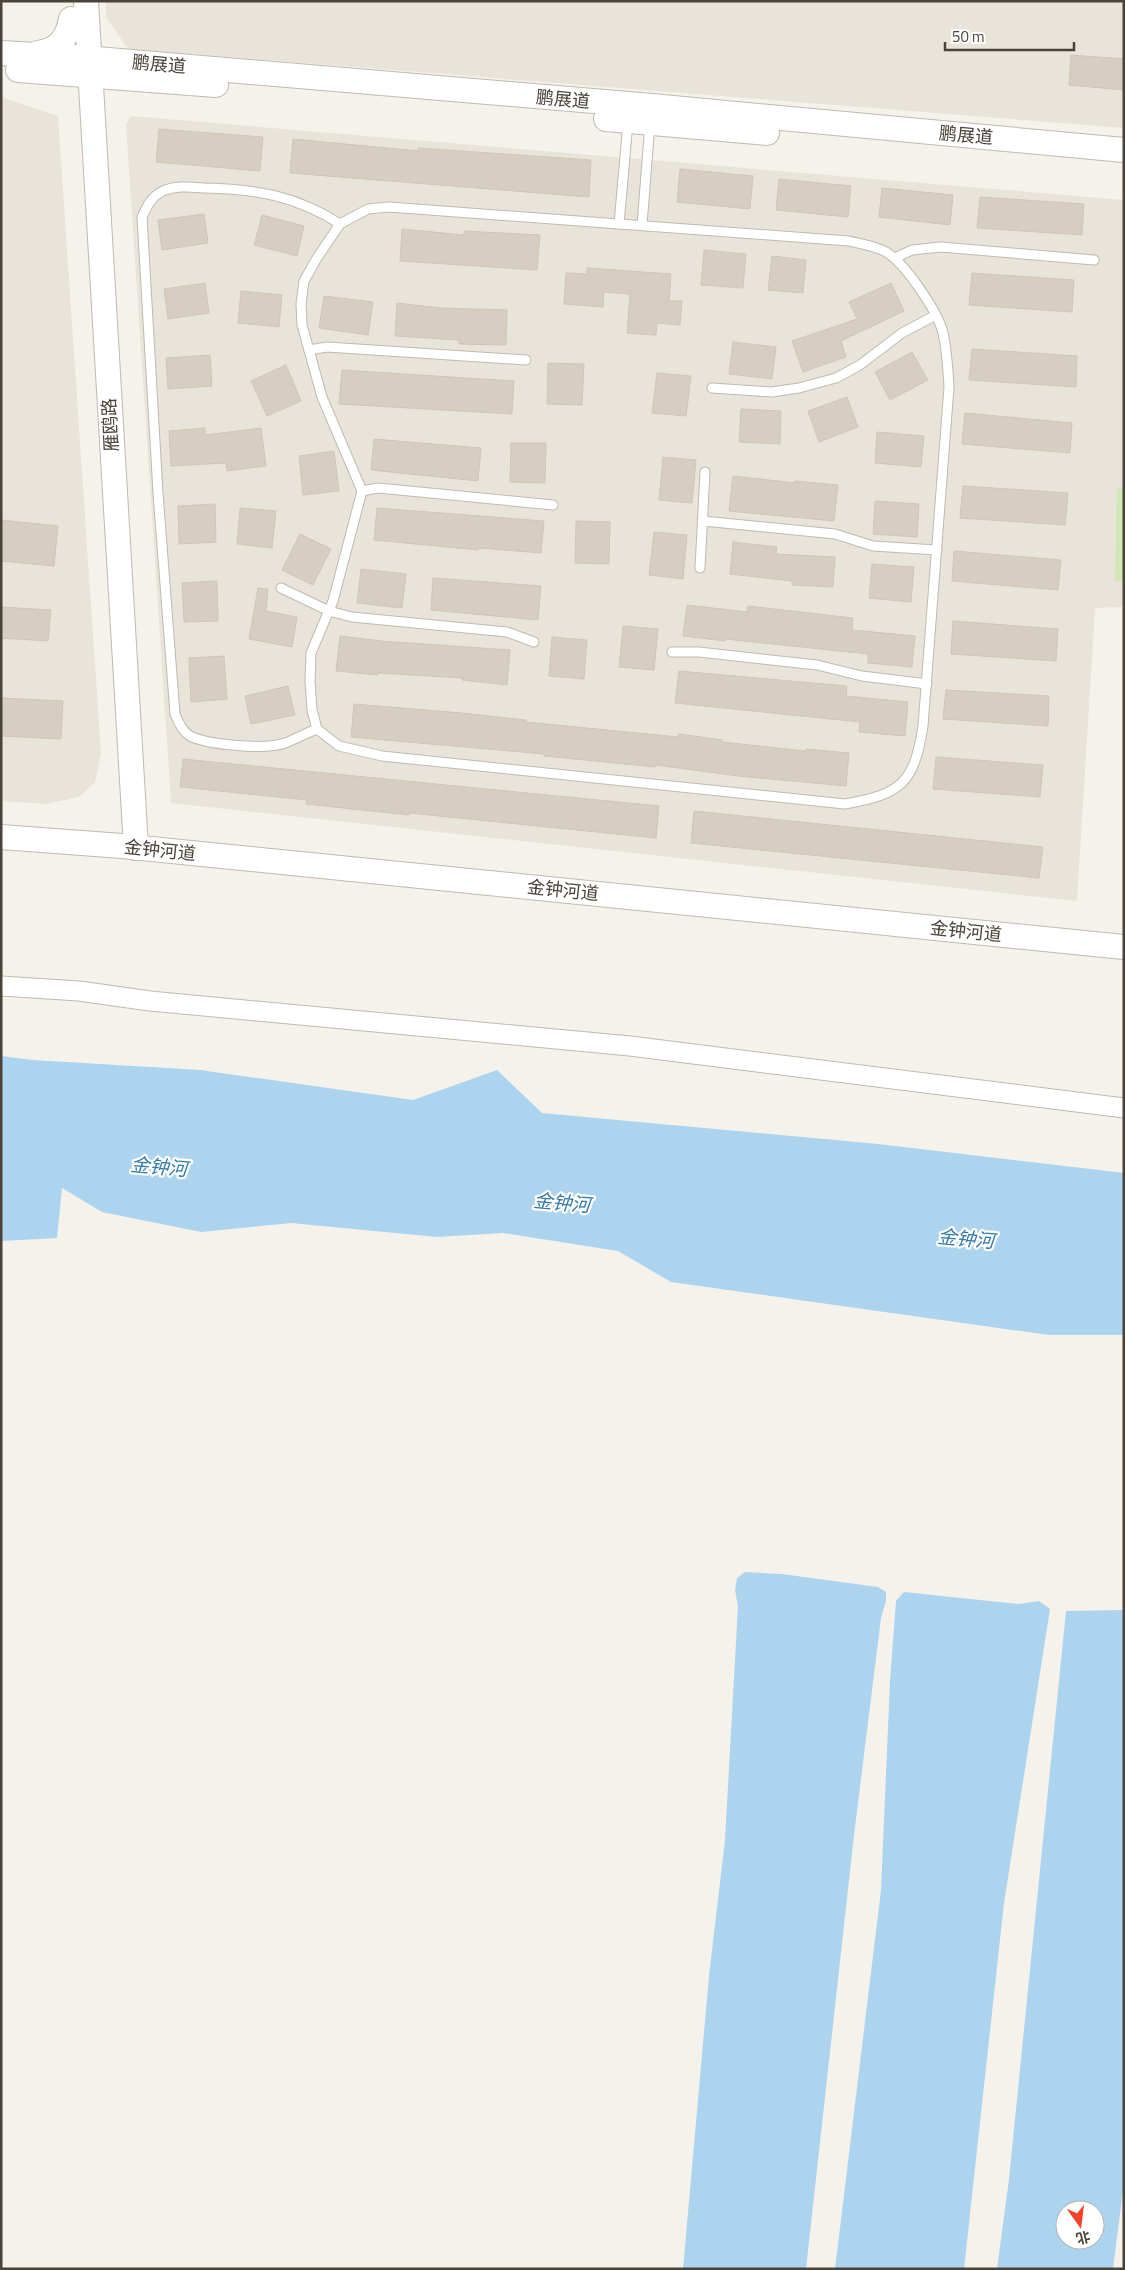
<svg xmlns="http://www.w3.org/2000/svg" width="1125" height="2270" font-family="'Titillium Web','Noto Sans SC',sans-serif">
<rect width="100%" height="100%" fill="#f5f2ec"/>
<!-- residential -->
<g fill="#e9e4da">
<path d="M106 1H1124V128L128 49 106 17Z"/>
<path d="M1 97 58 116 101 753 95 782 79 797 46 804 1 801Z"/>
<path d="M131 116 1124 200V607L1095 608 1077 901 171 803 126 124Z"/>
</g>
<!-- green -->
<path fill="#d2e7b7" d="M1117 487 1124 488V581H1115Z"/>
<!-- water -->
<g fill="#acd4ee" fill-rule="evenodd">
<path d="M1 1056 33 1060 200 1070 413 1100 497 1070 542 1113 878 1144 1124 1173V1335H1049L671 1282 618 1251 503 1233 437 1237 291 1223 201 1232 102 1212 62 1188 57 1238 1 1241Z"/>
<path d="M745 1572 782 1574 878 1587 886 1592V1601L881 1618 854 1835 806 2269H683L709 1976 725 1840 738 1606 735 1590 737 1578Z"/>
<path d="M904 1592 1019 1604 1039 1601 1050 1609 1004 1903 964 2269H835L881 1890 890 1681 896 1601Z"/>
<path d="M1124 1610V2182L1113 2269H997L1009 2179 1066 1611ZM1065 2210H1095V2240H1065Z"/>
</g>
<!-- building -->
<g fill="#d6cec1" stroke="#d1c5b5">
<path d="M1071 55 1124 59V90L1069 85Z"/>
<path d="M159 129 263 137 260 171 156 162Z"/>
<path d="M293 139 418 151V148L591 160 589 197 290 173Z"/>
<path d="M680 169 753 176 750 209 677 202Z"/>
<path d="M779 179 851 186 848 217 776 210Z"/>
<path d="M882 188 953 195 950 225 879 217Z"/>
<path d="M980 197 1084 204 1082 235 977 228Z"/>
<path d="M204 214 208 243 162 250 158 220Z"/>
<path d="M262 215 304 226 297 256 254 245Z"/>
<path d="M402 229 464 235V231L540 235 537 270 400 261Z"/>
<path d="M704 250 746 254 743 288 701 285Z"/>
<path d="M772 256 806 260 803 293 768 290Z"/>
<path d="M587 268 671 274 669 301H682L680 325 657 323 656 335 627 333 630 294 604 292 603 307 564 304 566 273 587 274Z"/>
<path d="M972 273 1074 280 1072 312 969 305Z"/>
<path d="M205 283 209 313 168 319 164 289Z"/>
<path d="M891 283 904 311 841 341 846 357 803 372 792 341 857 319 849 302Z"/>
<path d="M241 291 282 295 279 327 238 323Z"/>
<path d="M324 296 373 302 368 335 319 328Z"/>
<path d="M397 303 440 308 507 310 506 345 459 344V340L395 336Z"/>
<path d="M733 342 776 347 772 379 729 374Z"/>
<path d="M972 349 1077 356 1076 387 969 380Z"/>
<path d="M912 352 928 380 890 400 875 372Z"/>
<path d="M210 355 212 386 168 389 166 358Z"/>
<path d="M548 363 584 364 582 405 547 404Z"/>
<path d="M286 365 301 401 267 416 251 381Z"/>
<path d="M342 370 514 381 512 414 339 404Z"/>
<path d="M657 373 691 376 686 416 652 413Z"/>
<path d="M847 397 858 427 819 442 808 411Z"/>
<path d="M741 409 781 411 780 444 739 442Z"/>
<path d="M965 413 1072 423 1070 453 962 444Z"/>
<path d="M205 428V435L261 428 266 466 227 471 226 463 171 466 169 431Z"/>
<path d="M877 432 924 436 921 467 875 463Z"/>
<path d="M374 439 481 448 478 481 371 470Z"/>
<path d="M511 443H546L545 483 510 482Z"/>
<path d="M334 451 339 491 303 495 299 456Z"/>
<path d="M663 457 696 460 692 503 659 500Z"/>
<path d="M733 476 795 483V481L838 485 834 521 729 511Z"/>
<path d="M963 486 1068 493 1065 525 960 518Z"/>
<path d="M875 501 919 504 917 537 873 534Z"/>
<path d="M215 504 216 542 179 544 178 506Z"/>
<path d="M240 508 276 511 272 548 237 544Z"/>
<path d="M377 508 544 521 541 553 479 548 478 550 374 540Z"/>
<path d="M1 520 58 526 54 566 1 561Z"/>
<path d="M576 521 610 522 609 564 575 563Z"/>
<path d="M654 532 687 535 683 579 649 575Z"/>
<path d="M300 534 331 549 313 585 282 570Z"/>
<path d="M733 542 777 547 776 554 835 557 833 587 792 585V581L730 574Z"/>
<path d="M954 551 1061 560 1058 590 952 581Z"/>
<path d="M872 564 914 567 911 602 869 598Z"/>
<path d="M361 569 406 574 402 608 357 603Z"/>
<path d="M433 578 541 586 538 620 431 610Z"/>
<path d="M217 581 218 621 184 622 182 583Z"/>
<path d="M258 588 268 589 266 611 297 617 292 647 249 639Z"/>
<path d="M687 605 747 612 748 606 853 618 852 630 915 636 912 667 868 663V654L725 639V641L683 636Z"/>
<path d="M1 607 51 610 48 641 1 638Z"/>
<path d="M953 621 1058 629 1056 661 951 654Z"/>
<path d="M623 626 658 629 654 670 619 667Z"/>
<path d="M340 636 382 641 510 650 507 685 462 680 463 678 378 673V675L336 671Z"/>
<path d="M552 637 587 640 584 679 549 676Z"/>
<path d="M224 656 227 699 191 702 189 658Z"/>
<path d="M679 671 847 686 846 696 908 702 905 736 859 732 860 722 675 703Z"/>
<path d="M288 686 295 715 251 724 245 696Z"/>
<path d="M946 690 1049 696 1048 726 943 719Z"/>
<path d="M1 698 63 701 61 739 1 736Z"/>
<path d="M354 704 462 713 526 720V722L678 737 679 734 722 740V742L806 751V749L849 753 846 786 738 776 656 765 655 767 544 756V754L351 737Z"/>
<path d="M936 757 1043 765 1040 797 933 789Z"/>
<path d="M183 759 659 806 656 838 409 813V815L306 804 307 800 180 787Z"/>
<path d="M694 811 1043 847 1039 878 691 843Z"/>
</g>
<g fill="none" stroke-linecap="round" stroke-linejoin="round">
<defs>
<g id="service">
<path d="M389 207 849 241C861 244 876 246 886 252 905 263 938 312 943 333 947 351 948 369 949 387L923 726C914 784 901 794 845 804L382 756 339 746 317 729 312 710 310 681 311 653 333 601 362 491 322 397 302 325 301 304 304 281 317 258 340 224 368 209Z"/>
<path d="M619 224 628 122"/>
<path d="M642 225 650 123"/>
<path d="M895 258 912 250 941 247 1094 260"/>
<path d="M309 350 327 347 526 360"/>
<path d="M712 388 772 392 799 388 836 378 860 365 902 333 934 316"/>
<path d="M362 491 378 488 553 505"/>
<path d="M703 521 835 534 873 546 937 550"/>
<path d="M700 568 705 472"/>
<path d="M281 588 329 611 352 617 507 632 534 642"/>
<path d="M672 652H699L817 665 862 676 927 684"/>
<path d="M317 729C306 733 296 739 285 743 266 750 208 745 190 736 182 731 178 722 175 714L158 493 142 217C147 206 152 196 163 191 176 185 191 187 205 188 256 189 297 196 340 224"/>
</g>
<path id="minor" d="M1 986 79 991 150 1001 630 1046 1124 1108"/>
<g id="tertiary">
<path d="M86 1 136 848"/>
<path d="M1 53 73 57 652 106 1124 150"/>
<path d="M38 53C59 50 67 39 71 19"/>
<path d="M18 70 216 85"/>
<path d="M606 119 767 133"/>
<path d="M1 837 122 846 1124 947"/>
</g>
</defs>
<!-- service casing -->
<use href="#service" stroke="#c0baae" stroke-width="11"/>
<!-- minor casing -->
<use href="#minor" stroke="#c0baae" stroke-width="21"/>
<!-- tertiary casing -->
<use href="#tertiary" stroke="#c0baae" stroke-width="26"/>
<!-- service -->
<use href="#service" stroke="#fff" stroke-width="9"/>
<!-- minor -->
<use href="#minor" stroke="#fff" stroke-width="19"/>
<!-- tertiary -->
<use href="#tertiary" stroke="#fff" stroke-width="24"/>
</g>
<g text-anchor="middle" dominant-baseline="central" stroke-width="4.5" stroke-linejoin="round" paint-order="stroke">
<!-- street labels -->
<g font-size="18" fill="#494339" stroke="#fff">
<text transform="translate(159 64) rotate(5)">鹏展道</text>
<text transform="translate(563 99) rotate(5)">鹏展道</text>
<text transform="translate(966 135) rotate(5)">鹏展道</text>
<text transform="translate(110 425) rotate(-93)">雁鸥路</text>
<text transform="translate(160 850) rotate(6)">金钟河道</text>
<text transform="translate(563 890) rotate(6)">金钟河道</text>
<text transform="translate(966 931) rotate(6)">金钟河道</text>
</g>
<!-- water labels -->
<g font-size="19" font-style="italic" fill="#347aa9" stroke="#fff">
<text transform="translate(159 1166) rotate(5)">金钟河</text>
<text transform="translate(562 1202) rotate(5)">金钟河</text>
<text transform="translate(966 1238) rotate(5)">金钟河</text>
</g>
</g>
<!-- border -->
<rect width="1125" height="2270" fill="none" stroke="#494339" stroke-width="5"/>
<!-- north arrow -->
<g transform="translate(1080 2225) rotate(166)"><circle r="24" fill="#ffffff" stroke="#b6b4b0"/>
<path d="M0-4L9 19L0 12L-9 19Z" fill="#f04328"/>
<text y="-8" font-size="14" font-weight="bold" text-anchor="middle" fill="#494339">北</text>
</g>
<!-- scale -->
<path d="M945 42v8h129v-8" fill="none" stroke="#494339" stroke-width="2.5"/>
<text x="952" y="42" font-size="15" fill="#494339" stroke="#ffffff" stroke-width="4" paint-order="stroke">50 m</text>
</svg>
